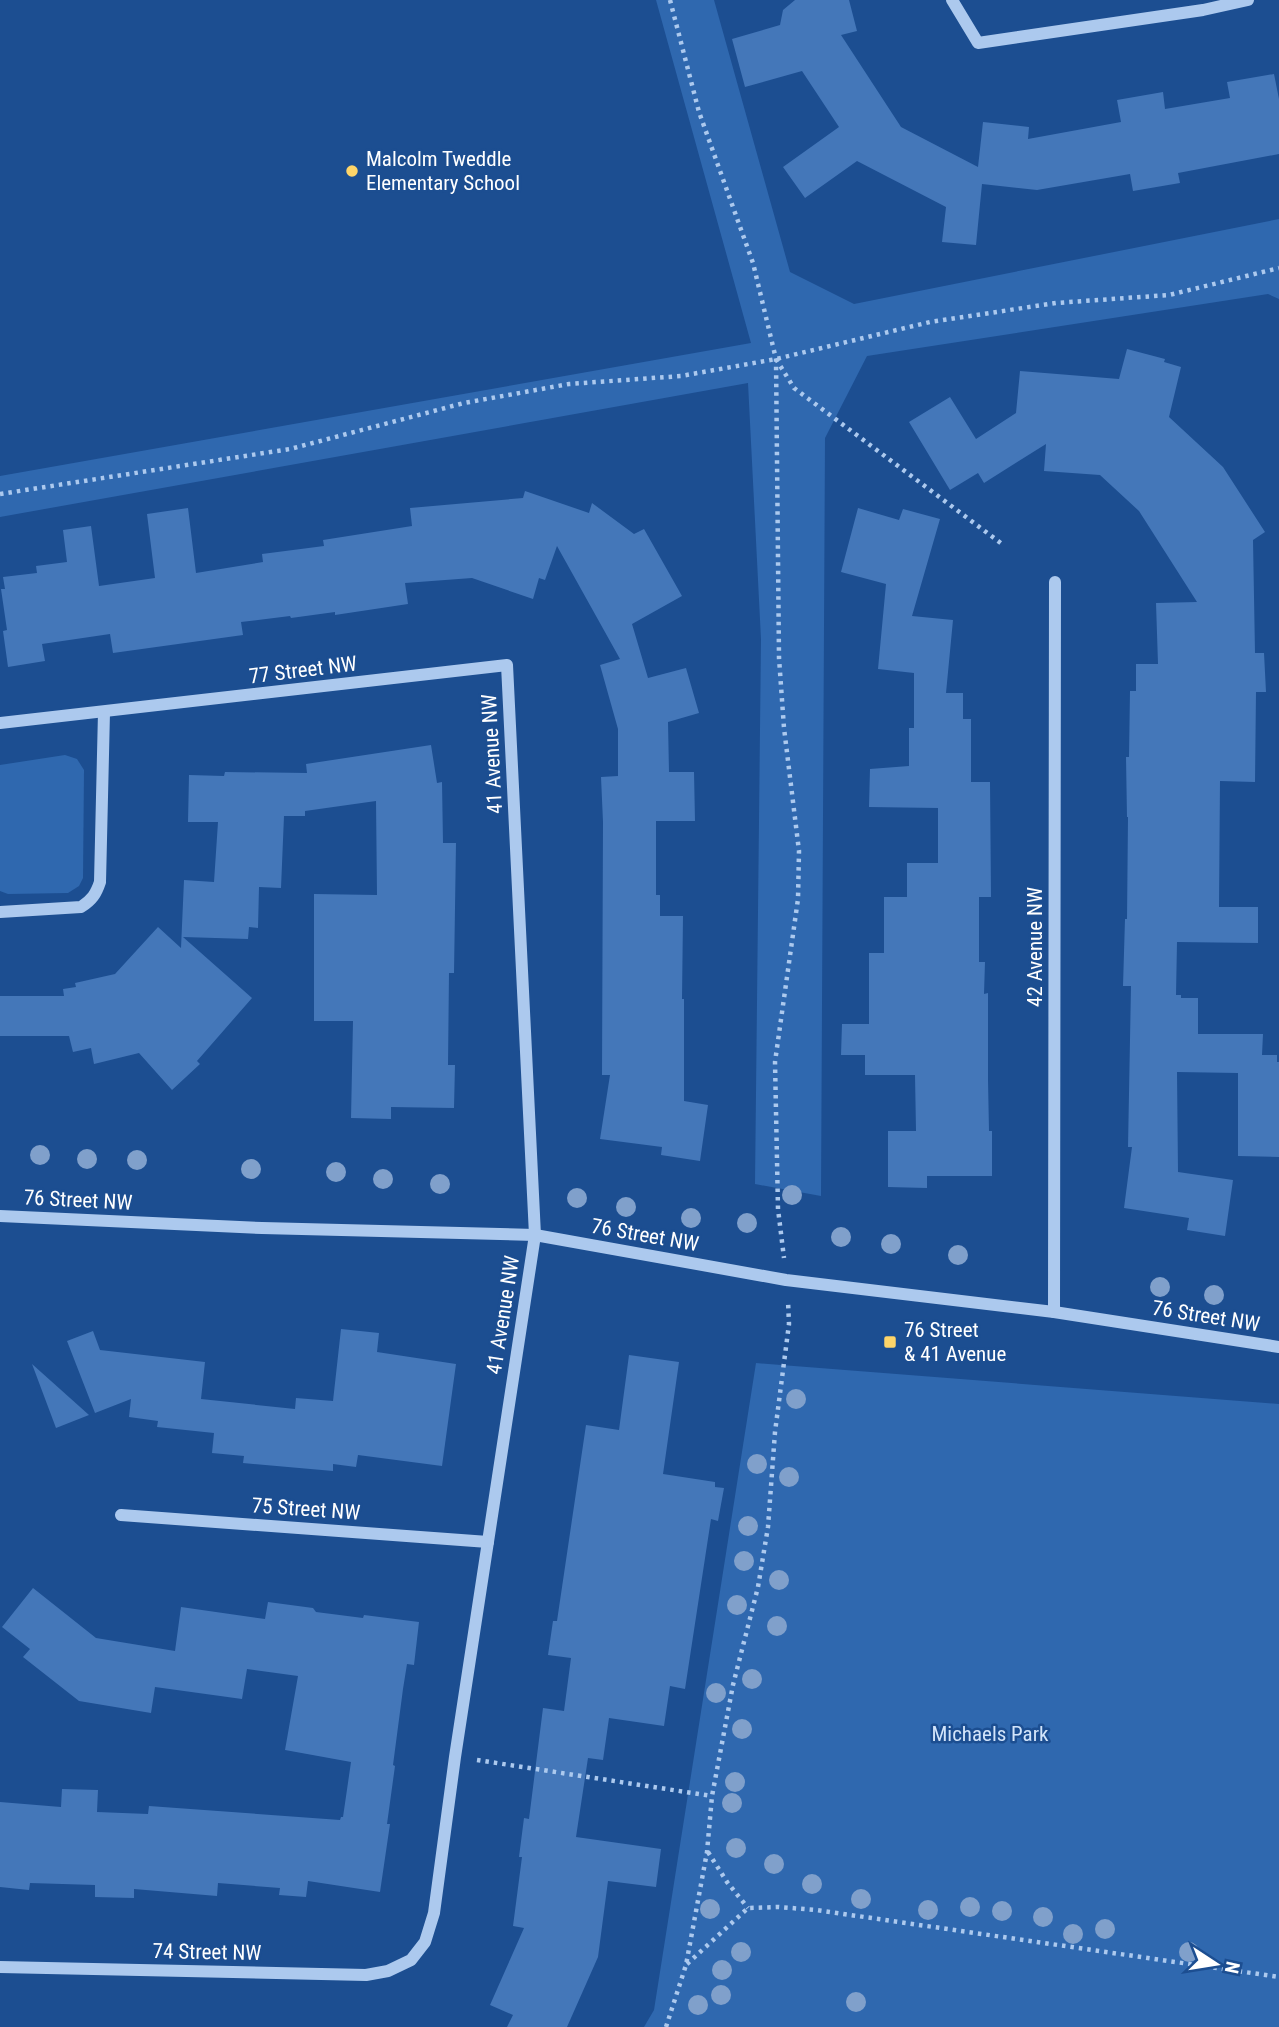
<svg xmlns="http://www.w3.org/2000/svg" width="1279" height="2027" font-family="'Roboto Condensed',sans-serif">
<rect width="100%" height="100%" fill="#1c4e91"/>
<!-- green -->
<g fill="#2f68af">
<path d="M656 0H714L790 272 854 304 1279 219V299L1268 294 867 356 825 438 821 1196 755 1184 761 639 748 383 0 517V476L751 343Z"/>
<path d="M65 755 77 759 84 770 83 878 79 886 68 893 8 894 0 891V765Z"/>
<path d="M756 1363 1279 1404V2027H644L654 2010Z"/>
</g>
<!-- building -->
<g fill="#4477b9">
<path d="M795 0H849L857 31 841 35 901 127 978 167 983 122 1029 127 1028 139 1121 122 1117 100 1163 92 1165 109 1230 98 1227 82 1274 74 1279 99V154L1178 173 1180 183 1133 191 1130 174 1037 190 982 184 976 245 942 242 946 207 857 161 805 198 783 167 839 127 802 71 745 87 732 39 780 25 783 10Z"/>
<path d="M1127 349 1165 359 1164 362 1181 367 1169 417 1223 467 1265 532 1253 540 1255 653H1264L1266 692H1256L1255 782 1220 781 1219 907H1258V943L1177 942 1176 995H1181V998H1198V1034H1263L1262 1055H1277V1062H1279V1157L1238 1156V1073L1177 1072 1178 1172 1233 1180 1225 1236 1187 1230 1189 1218 1124 1208 1132 1147H1128L1131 986H1123L1125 919H1127L1128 817H1127L1126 757H1129L1130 691H1136V664H1158L1156 603 1197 602 1139 511 1100 475 1044 471 1046 444 984 483 978 473 950 490 909 422 950 397 976 439 1016 413 1020 371 1119 379Z"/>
<path d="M525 491 589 513 592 503 634 534 644 529 682 596 632 624 648 678 686 668 699 713 668 722 669 772H694L695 821H656V895H660V916H683L682 999H684V1101L708 1105 700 1161 661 1155 662 1147 600 1139 610 1075H602L603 822 601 777 618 776V729L600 665 620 659 557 546 545 580 539 578 533 599 472 578 405 583 408 604 335 615V612L291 618 290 616 241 622 243 635 113 653 110 634 42 644 45 661 8 667 3 631 7 630 1 589H5L3 577 37 573 36 566 67 562 63 530 91 526 99 586 155 578 147 514 188 508 196 573 263 562 262 554 324 546 323 540 412 526 410 508 523 498Z"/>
<path d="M858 508 899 520 903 509 940 519 912 616 953 620 946 693H963V719H971V782H990L991 897H979V962H985L984 994 988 993V1080L989 1131H992V1176H927V1188L888 1187V1131H916L915 1075H865V1055H841L842 1024H869V953H884V897H907V863H938V808L869 807 870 769 909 766V728H914V673L878 669 886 584 841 572Z"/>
<path d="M431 745 437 783 442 782 443 843H456L454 973H449L448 1065H455L454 1108 391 1107V1119L351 1118 353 1021H314V894L377 895 376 801 305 811V816H284L281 888 259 887 258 928 249 927 248 939 183 937 252 998 197 1061 200 1064 172 1090 139 1053 94 1064 91 1048 73 1052 69 1036H0V996H64L63 989 76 987 75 983 115 974 158 927 181 948 184 880 214 882 218 822H188L189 775 224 776 225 772 307 773 306 764Z"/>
<path d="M341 1329 379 1333 377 1352 456 1364 442 1466 358 1455 356 1467 333 1464V1471L243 1463 244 1456 212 1453 214 1433 157 1427 158 1421 129 1417 131 1399 95 1413 67 1341 93 1331 100 1350 205 1362 201 1399 295 1409 296 1398 333 1401Z"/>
<path d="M629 1355 679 1362 663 1474 715 1482V1487L724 1488 718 1521 711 1519 685 1689 670 1686 664 1726 609 1718 603 1760 588 1758 576 1837 661 1849 656 1887 608 1881 598 1957 567 2027H507L513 2015 490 2005 524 1928 513 1926 522 1857H519L524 1818 529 1819 543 1708 564 1711 571 1658 548 1655 553 1621H557L586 1425 619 1430Z"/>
<path d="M32 1364 89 1415 56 1428Z"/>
<path d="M33 1588 96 1638 175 1651 181 1607 265 1619 268 1602 313 1608 316 1612 363 1618 364 1615 419 1622 414 1665 407 1664 403 1689 393 1765 395 1766 387 1824H390L380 1892 308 1881 306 1897 279 1895 280 1888 218 1883 217 1896 134 1889V1898L95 1897V1885L30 1883 29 1890 0 1887V1802L61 1807 62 1789 98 1790 97 1812 148 1814 149 1806 340 1820 341 1817H343L351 1762 285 1750 298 1676 247 1669 242 1699 155 1687 151 1713 79 1701 23 1657 30 1649 2 1627Z"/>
</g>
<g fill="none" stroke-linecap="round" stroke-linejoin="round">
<!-- path -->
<g stroke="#acc9ee" stroke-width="4.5" stroke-dasharray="3.5 5" stroke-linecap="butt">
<path d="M670 0 699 112 753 263 776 359 779 658 784 728 799 851 798 899 775 1062 778 1209 784 1258"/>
<path d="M776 359 794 388 1002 544"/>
<path d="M0 494 290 449 464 403 569 384 681 376 776 359 930 322 1056 303 1169 295 1279 268"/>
<path d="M477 1760 712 1796"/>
<path d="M708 1852 727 1882 748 1908"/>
<path d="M687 1964 748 1908 779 1907 816 1910 1279 1977"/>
<path d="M666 2027 686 1965 707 1852 712 1796 733 1685 758 1587 768 1527 775 1432 789 1324 788 1301"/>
</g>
<!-- minor -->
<g stroke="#acc9ee" stroke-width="12">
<path d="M952 0 978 43 1203 10 1248 0"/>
<path d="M0 723 507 665 535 1235 455 1757 434 1913 425 1942 411 1960 388 1971 366 1975 0 1967"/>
<path d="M0 912 81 907C92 900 96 894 100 882L104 712"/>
<path d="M0 1216 262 1228 535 1235 786 1280 1054 1312 1279 1347"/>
<path d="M1054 1312 1055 582"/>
<path d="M121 1515 488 1542"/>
</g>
</g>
<!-- trees -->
<g fill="#80a0cb">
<circle cx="40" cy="1155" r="10"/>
<circle cx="87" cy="1159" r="10"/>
<circle cx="137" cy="1160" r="10"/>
<circle cx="251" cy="1169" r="10"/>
<circle cx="336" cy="1172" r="10"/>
<circle cx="383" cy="1179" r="10"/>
<circle cx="440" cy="1184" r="10"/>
<circle cx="792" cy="1195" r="10"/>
<circle cx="577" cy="1198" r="10"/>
<circle cx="626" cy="1207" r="10"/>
<circle cx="691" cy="1218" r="10"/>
<circle cx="747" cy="1223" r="10"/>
<circle cx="841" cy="1237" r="10"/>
<circle cx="891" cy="1244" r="10"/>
<circle cx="958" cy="1255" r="10"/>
<circle cx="1160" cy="1287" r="10"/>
<circle cx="1214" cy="1295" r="10"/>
<circle cx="796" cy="1399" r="10"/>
<circle cx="757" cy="1464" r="10"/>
<circle cx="789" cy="1477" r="10"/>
<circle cx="748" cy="1526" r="10"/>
<circle cx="744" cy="1561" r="10"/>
<circle cx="779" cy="1580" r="10"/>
<circle cx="737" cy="1605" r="10"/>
<circle cx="777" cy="1626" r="10"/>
<circle cx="752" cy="1679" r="10"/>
<circle cx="716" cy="1693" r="10"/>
<circle cx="742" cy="1729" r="10"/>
<circle cx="735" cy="1782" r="10"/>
<circle cx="732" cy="1803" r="10"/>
<circle cx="736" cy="1848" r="10"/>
<circle cx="774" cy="1864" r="10"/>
<circle cx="812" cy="1884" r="10"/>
<circle cx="861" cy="1899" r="10"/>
<circle cx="970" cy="1907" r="10"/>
<circle cx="710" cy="1909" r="10"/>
<circle cx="928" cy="1910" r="10"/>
<circle cx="1002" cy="1911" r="10"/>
<circle cx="1043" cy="1917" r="10"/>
<circle cx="1105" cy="1929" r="10"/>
<circle cx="1073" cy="1934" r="10"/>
<circle cx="741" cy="1952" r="10"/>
<circle cx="1189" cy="1952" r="10"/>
<circle cx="722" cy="1970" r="10"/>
<circle cx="721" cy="1995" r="10"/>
<circle cx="856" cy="2002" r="10"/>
<circle cx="698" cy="2005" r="10"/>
</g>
<!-- markers -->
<g fill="#fed569" stroke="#1c4e91" stroke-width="2.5">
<circle cx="352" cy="171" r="7"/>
<rect x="883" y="1335" width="14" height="14" rx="3.5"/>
</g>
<g text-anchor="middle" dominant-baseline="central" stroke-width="5" stroke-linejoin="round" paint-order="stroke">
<!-- poi labels -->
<g font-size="21" fill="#fff" stroke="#1c4e91" text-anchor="start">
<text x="366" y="159">Malcolm Tweddle<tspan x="366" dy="24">Elementary School</tspan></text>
<text x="904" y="1330">76 Street<tspan x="904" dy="24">&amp; 41 Avenue</tspan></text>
</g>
<!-- street labels -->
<g font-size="21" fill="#fff" stroke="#1c4e91">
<text transform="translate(303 670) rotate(-7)">77 Street NW</text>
<text transform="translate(492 754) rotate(-93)">41 Avenue NW</text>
<text transform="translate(1035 947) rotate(-90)">42 Avenue NW</text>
<text transform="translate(78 1200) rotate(3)">76 Street NW</text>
<text transform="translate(645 1235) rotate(10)">76 Street NW</text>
<text transform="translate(503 1315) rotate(-81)">41 Avenue NW</text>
<text transform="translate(1206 1316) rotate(9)">76 Street NW</text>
<text transform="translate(306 1509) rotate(4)">75 Street NW</text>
<text transform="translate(207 1952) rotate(1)">74 Street NW</text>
</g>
<!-- park labels -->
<g font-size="21" fill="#d2e4fa" stroke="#1c4e91">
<text x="990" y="1734">Michaels Park</text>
</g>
</g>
<!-- north arrow -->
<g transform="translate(1216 1964) rotate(102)" stroke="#1c4e91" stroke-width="5" paint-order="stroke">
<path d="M0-5L12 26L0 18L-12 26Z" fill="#ffffff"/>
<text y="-10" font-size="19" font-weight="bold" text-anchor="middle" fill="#ffffff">N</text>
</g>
</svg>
